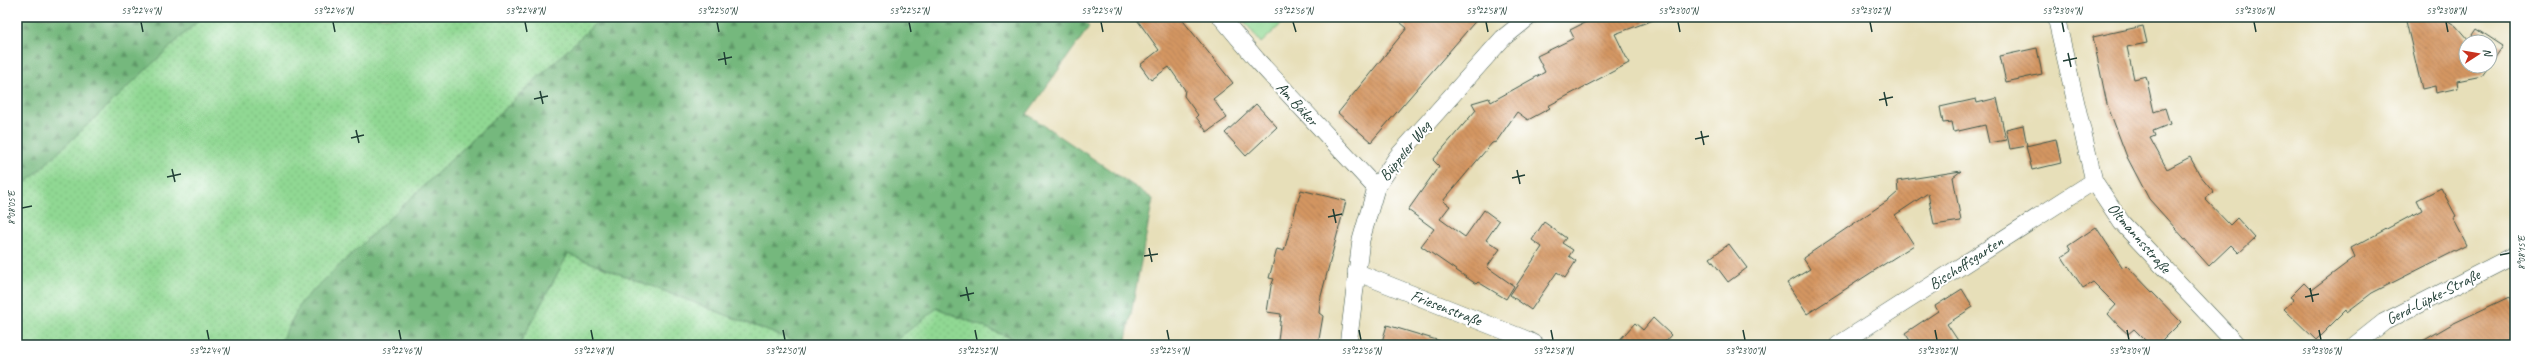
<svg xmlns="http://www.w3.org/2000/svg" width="2532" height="362" font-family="Caveat,sans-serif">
<defs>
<pattern id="grass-dots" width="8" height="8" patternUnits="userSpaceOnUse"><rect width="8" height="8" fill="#90d893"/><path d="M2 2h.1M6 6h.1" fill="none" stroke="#7cba7f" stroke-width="1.8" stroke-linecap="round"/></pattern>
<pattern id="forest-firs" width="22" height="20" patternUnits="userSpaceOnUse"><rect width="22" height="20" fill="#74b87d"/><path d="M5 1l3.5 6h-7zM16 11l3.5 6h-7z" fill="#5f9767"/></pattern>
<pattern id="building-back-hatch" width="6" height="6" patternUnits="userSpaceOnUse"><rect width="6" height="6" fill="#d49662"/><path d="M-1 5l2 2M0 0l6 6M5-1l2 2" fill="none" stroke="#ab7c52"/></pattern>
</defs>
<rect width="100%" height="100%" fill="#fff"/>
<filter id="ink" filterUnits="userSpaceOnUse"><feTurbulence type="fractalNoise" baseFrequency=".025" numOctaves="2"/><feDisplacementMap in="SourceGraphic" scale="8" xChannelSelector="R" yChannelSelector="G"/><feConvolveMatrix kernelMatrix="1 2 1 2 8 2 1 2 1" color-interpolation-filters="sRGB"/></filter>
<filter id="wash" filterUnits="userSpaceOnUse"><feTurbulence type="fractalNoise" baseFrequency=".012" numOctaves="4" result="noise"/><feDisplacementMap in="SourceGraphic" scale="16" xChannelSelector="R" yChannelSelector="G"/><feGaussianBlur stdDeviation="0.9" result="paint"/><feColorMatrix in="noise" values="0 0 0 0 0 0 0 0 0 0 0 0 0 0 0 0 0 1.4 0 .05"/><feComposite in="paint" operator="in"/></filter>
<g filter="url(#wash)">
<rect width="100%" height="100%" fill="#e7dfb9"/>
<!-- grass -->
<g fill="url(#grass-dots)" stroke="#588a64">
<path d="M202 17H602L302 301 279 345H17V191Z"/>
<path d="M568 254 804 345H519Z"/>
<path d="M937 308 1028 345H890Z"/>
</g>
<!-- forest -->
<g fill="url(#forest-firs)" stroke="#4a7a58">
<path d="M17 17H202L17 191Z"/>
<path d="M602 17H1080L1089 27 1027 114 1153 199 1125 345H1028L937 308 890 345H804L568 254 519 345H279L302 301Z"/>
</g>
<!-- pitch -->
<path fill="#90d893" stroke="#588a64" d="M1241 17H1289L1261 43Z"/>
<g id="blocks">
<!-- building -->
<g fill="url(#building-back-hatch)">
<path d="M1135 17H1180L1233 83 1213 99 1227 118 1207 132 1196 117 1198 115 1184 96 1185 90 1169 67 1151 80 1140 65 1159 50Z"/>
<path d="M1394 17H1479L1371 142 1338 113 1407 28Z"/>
<path d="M1596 17 1656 19 1615 34 1629 63 1548 106 1550 108 1528 120 1517 112 1496 142 1492 143 1443 201 1450 206 1440 219 1465 237 1484 210 1499 221 1486 240 1500 249 1487 267 1514 286 1506 299 1478 282 1476 284 1421 246 1434 229 1408 210 1439 166 1433 160 1476 110 1472 103 1489 98 1491 102 1545 72 1537 56 1574 38 1570 30Z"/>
<path d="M2405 17H2442L2456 26 2469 41 2477 29 2503 46 2490 65V42H2466V66H2489L2482 76 2457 81 2458 88 2436 93 2435 86 2422 89Z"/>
<path d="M2143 26 2147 43 2127 47 2134 79 2146 76 2154 112 2165 108 2170 124 2153 131 2155 136 2150 138 2167 169 2190 157 2200 175 2214 192 2205 199 2230 225 2237 218 2255 238 2239 253 2231 245 2209 266 2149 199 2127 157 2107 104 2093 37Z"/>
<path d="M2037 48 2042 74 2006 82 2000 56Z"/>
<path d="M1997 98 2006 140 1989 143 1985 125 1954 132 1952 122 1943 123 1940 107 1976 99 1977 103Z"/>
<path d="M1256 104 1277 127 1246 156 1225 133Z"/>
<path d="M2023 125 2027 146 2010 149 2006 129Z"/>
<path d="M2056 139 2061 163 2032 170 2026 146Z"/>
<path d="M1961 171 1953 177 1961 221 1934 225 1928 193 1895 215 1914 245 1807 314 1787 283 1810 269 1803 258 1890 199 1898 192 1897 181Z"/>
<path d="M2441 188 2456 216 2453 218 2467 245 2372 293 2347 312 2346 310 2316 340 2284 309 2294 300 2290 297 2304 283 2311 290 2355 257 2351 248 2422 210 2417 200Z"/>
<path d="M1301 190 1346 201 1321 296 1319 313 1323 316 1318 345H1284V341H1278L1281 314 1267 312 1271 286 1274 279 1269 278 1277 249 1284 251Z"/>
<path d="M1544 222 1566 238 1562 243 1573 250 1569 256 1576 261 1565 278 1557 272 1531 310 1510 295 1542 247 1532 240Z"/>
<path d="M2096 227 2123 268 2126 265 2181 322 2158 345H2150L2134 329 2128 334 2118 325 2108 314 2116 305 2093 282 2083 288 2062 257 2071 251 2068 246Z"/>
<path d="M1729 244 1747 268 1728 282 1710 258Z"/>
<path d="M1962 289 1973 307 1947 324 1961 345H1913L1905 333 1938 311 1935 306Z"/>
<path d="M2509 297 2515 308V337L2499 345H2416L2452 324Z"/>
<path d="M1653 318 1671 335 1662 345H1615L1635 323 1643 330Z"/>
<path d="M1387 325 1440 341V345H1381Z"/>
</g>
</g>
</g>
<g filter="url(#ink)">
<use href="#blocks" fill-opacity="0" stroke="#3d5548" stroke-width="1"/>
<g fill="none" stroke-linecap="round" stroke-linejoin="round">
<defs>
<g id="street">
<path d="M1221 17 1257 60 1376 188"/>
<path d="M2056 17 2094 181 2122 223 2237 345"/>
<path d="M1356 272 1525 339 1536 345"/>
<path d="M1348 345 1361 240 1376 188 1397 157 1503 38 1529 17"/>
<path d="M1838 345 2094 181"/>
<path d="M2355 345 2384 322 2515 255"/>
</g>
</defs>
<!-- street casing -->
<use href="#street" stroke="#3d5548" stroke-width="18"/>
<!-- street -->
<use href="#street" stroke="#fff" stroke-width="17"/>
</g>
</g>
<!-- ticks -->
<path fill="none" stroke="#1f3d34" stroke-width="1.5" d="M141 22 143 32M333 22 335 32M525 22 527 32M717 22 719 32M909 22 911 32M1101 22 1103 32M1293 22 1296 32M1486 22 1488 32M1678 22 1680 32M1870 22 1872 32M2062 22 2064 32M2254 22 2256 32M2446 22 2448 32M724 52 726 65M2068 53 2071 67M718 60 732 57M2063 61 2077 58M540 91 543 104M1884 92 1887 106M534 99 548 96M1879 100 1893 97M356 130 359 143M1701 131 1704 145M351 138 364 135M1695 139 1709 136M172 169 175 182M1517 170 1520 184M167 177 181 174M1512 178 1525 175M22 208 32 206M1333 209 1336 223M1328 217 1342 214M1149 248 1152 262M2500 255 2510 253M1144 256 1158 254M966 287 969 301M2310 288 2313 302M960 296 974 293M2305 297 2319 294M207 330 209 340M399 330 401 340M591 330 593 340M783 330 785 340M975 330 977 340M1167 330 1169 340M1359 330 1361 340M1551 330 1553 340M1743 330 1745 340M1935 330 1937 340M2127 330 2129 340M2319 330 2321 340"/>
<g text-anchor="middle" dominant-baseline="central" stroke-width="4" stroke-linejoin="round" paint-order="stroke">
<!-- street labels -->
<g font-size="16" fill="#1f3d34" stroke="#fff">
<text transform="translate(1297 104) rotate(47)">Am Bäker</text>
<text transform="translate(1405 151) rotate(-51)">Büppeler Weg</text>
<text transform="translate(2139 238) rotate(49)">Oltmannsstraße</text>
<text transform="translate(1966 263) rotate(-33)">Bischoffsgarten</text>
<text transform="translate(2433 297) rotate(-27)">Gerd-Lüpke-Straße</text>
<text transform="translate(1446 308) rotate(21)">Friesenstraße</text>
</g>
</g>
<!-- margin -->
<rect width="2532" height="362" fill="none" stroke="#fff" stroke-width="44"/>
<!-- north arrow -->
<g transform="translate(2478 54) rotate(78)"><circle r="19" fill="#ffffff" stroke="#a5b1ae"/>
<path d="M0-3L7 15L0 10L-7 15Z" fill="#c8321e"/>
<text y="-6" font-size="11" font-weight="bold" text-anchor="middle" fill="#1f3d34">N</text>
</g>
<rect x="22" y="22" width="2488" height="318" fill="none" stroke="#1f3d34" stroke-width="1.5"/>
<g font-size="10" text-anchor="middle" fill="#1f3d34">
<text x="141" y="14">53°22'44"N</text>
<text x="333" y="14">53°22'46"N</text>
<text x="525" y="14">53°22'48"N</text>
<text x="717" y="14">53°22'50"N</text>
<text x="909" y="14">53°22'52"N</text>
<text x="1101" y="14">53°22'54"N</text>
<text x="1293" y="14">53°22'56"N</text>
<text x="1486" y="14">53°22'58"N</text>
<text x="1678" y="14">53°23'00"N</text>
<text x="1870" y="14">53°23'02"N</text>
<text x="2062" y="14">53°23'04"N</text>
<text x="2254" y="14">53°23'06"N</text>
<text x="2446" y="14">53°23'08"N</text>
<text transform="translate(11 208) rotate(-90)" y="4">8°08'05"E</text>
<text transform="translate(2521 253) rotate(-90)" y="4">8°08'15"E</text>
<text x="209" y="354">53°22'44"N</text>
<text x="401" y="354">53°22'46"N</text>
<text x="593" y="354">53°22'48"N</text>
<text x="785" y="354">53°22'50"N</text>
<text x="977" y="354">53°22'52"N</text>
<text x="1169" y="354">53°22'54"N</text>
<text x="1361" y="354">53°22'56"N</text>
<text x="1553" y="354">53°22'58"N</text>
<text x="1745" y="354">53°23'00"N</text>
<text x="1937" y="354">53°23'02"N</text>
<text x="2129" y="354">53°23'04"N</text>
<text x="2321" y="354">53°23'06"N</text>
</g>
</svg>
